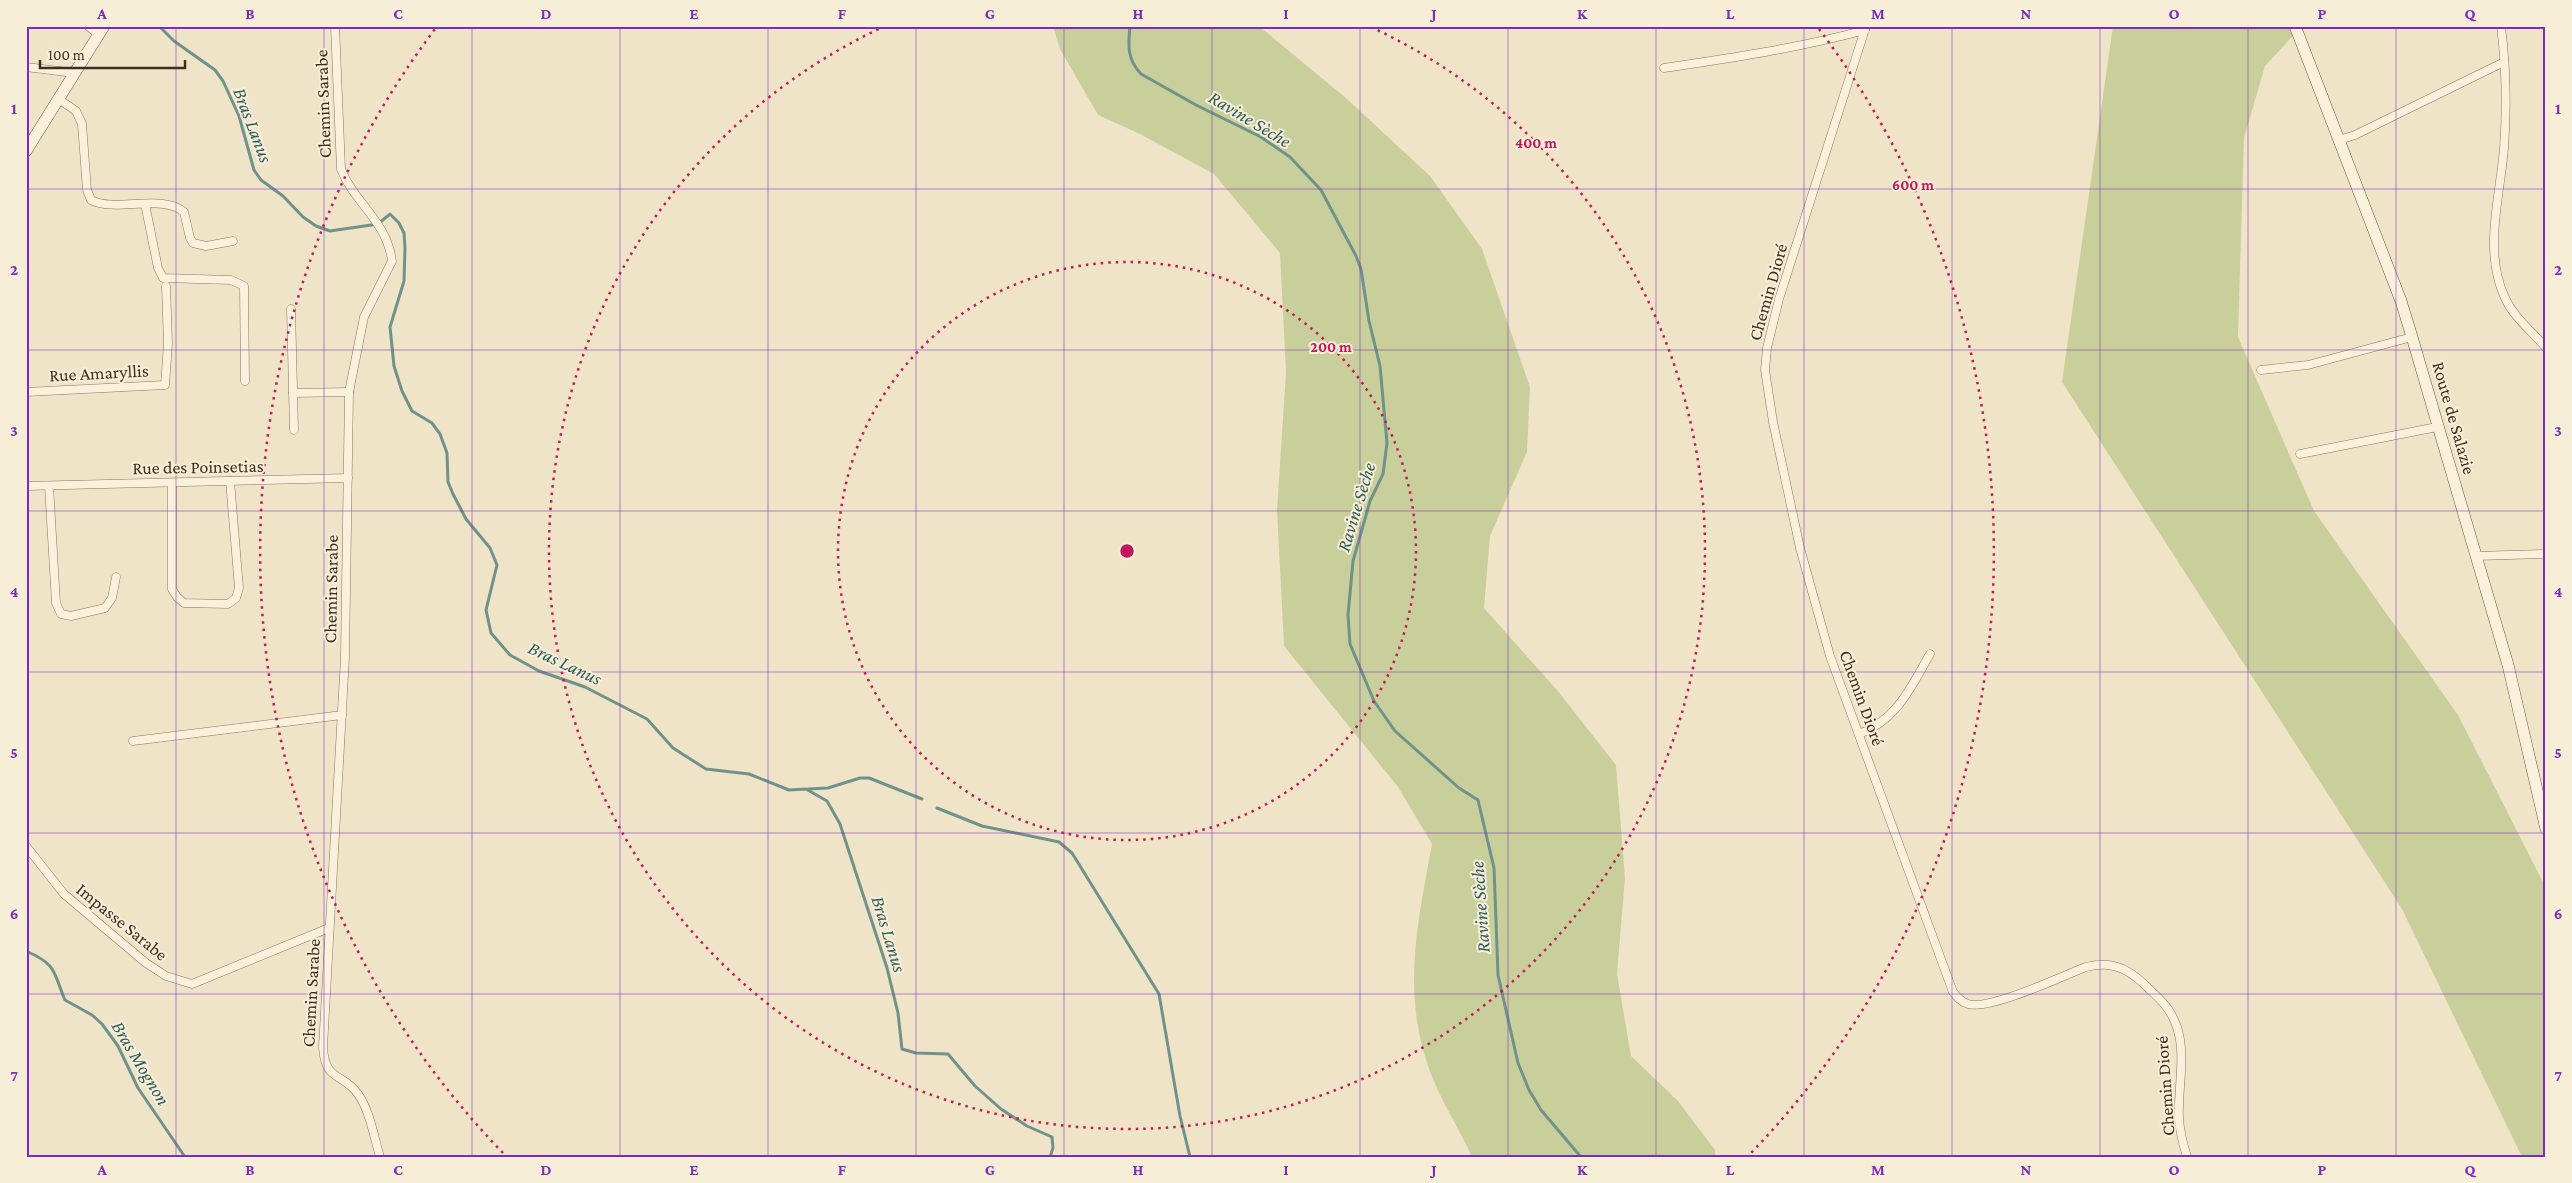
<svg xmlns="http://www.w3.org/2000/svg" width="2572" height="1183" font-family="'Crimson Pro',serif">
<rect width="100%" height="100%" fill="#f0e4c8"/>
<!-- green -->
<g fill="#c9cf9b">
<path d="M1053 26H1259L1347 99 1430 176 1482 249 1530 387 1527 452 1490 536 1484 608 1557 690 1616 765 1625 878 1617 974 1631 1056 1678 1101 1715 1150V1157H1472C1460 1130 1444 1106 1433 1079 1400 997 1417 926 1432 844L1398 787 1284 646 1277 510 1286 372 1280 253 1214 174 1140 134 1098 115 1060 49Z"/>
<path d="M2113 26H2302L2265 66 2244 138 2238 337 2314 511 2458 715 2546 888V1157H2522L2402 909 2062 382Z"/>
</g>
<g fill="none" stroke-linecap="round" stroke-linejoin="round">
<!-- stream -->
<g stroke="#6f938a" stroke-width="3">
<path d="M159 26 174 41 215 70 223 81 239 116 254 170 261 180 283 196 303 217 316 226 330 231 378 224 390 214 399 223 404 233 405 248 404 281 390 327 394 366 402 391 412 411 432 423 440 434 447 453 448 482 453 494 466 519 490 548 497 565 486 610 491 633 510 655 539 671 585 687 647 719 673 748 706 769 749 774 789 790 806 789 827 801 840 824 887 968 898 1013 902 1049 916 1053 948 1054 975 1086 1001 1109 1027 1126 1052 1137 1053 1148 1050 1157"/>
<path d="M1130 26C1128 46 1127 59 1141 74L1196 105 1261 137 1290 157 1321 190 1356 256 1361 269 1369 321 1380 366 1387 443 1383 474 1370 501 1353 561 1348 615 1350 644 1374 701 1395 731 1459 788 1478 800 1494 868 1498 975 1518 1063 1529 1090 1541 1110 1581 1157"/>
<path d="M808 789 828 788 860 778H869L922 799"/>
<path d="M937 808 982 826 1059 842 1072 853 1159 994 1180 1116 1190 1157"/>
<path d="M26 951C58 965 53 972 65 1000L92 1015 102 1024 118 1046 138 1088 185 1157"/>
</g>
<defs>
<g id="street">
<path d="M88 26 99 35"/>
<path d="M335 26 341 169C354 203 387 221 392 261L364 317 349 392 345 657 323 1047C325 1082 342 1072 358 1094 370 1111 374 1137 380 1157"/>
<path d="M1866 26 1779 299 1767 348 1765 370 1773 422 1800 548 1830 656 1953 992C1957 997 1961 1002 1968 1004 1989 1011 2062 976 2086 967 2110 961 2126 967 2144 984 2152 992 2162 1000 2168 1009 2191 1042 2177 1083 2179 1119 2180 1132 2183 1144 2187 1157"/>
<path d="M2501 26C2506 66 2507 108 2504 148 2500 198 2483 251 2505 298 2514 318 2532 331 2546 348"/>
<path d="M26 67 75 73"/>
<path d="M1664 68C1732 58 1799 48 1865 30"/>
<path d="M60 100 76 111 82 124 87 190 91 200C115 213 162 193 184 212L190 238 193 243 206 246 233 241"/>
<path d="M2339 140 2355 135 2504 62"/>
<path d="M145 204 158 268 163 278 231 280 244 286 245 381"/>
<path d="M291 309 294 430"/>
<path d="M2261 370 2308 365 2412 337"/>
<path d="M26 392 165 385 168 344 166 286"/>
<path d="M293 393 349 392"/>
<path d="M2300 454 2437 427"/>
<path d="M172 483V589L177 597 184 603 228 604 236 598 239 588 230 481"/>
<path d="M26 486 348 478"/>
<path d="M49 486 56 603 61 614 71 616 105 608 112 598 116 577"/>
<path d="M2476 556 2546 554"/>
<path d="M1859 734C1897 720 1911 687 1930 654"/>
<path d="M133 741 342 715"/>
<path d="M26 846 64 894 146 963 166 976 192 984 329 928"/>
</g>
<g id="secondary">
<path d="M2295 26 2401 301 2412 337 2508 665 2546 829"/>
<path d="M26 151 104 26"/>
</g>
</defs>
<!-- street casing -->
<use href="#street" stroke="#8d765c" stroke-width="9"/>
<!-- secondary casing -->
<use href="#secondary" stroke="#6f573f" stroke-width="12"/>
<!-- street -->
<use href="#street" stroke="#faf1dc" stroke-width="8"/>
<!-- secondary -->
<use href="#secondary" stroke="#faf1dc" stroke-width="11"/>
</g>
<!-- grid -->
<path fill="none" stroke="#7b2cbf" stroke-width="1" stroke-opacity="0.55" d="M176 26V1157M324 26V1157M472 26V1157M620 26V1157M768 26V1157M916 26V1157M1064 26V1157M1212 26V1157M1360 26V1157M1508 26V1157M1656 26V1157M1804 26V1157M1952 26V1157M2100 26V1157M2248 26V1157M2396 26V1157M26 189H2546M26 350H2546M26 511H2546M26 672H2546M26 833H2546M26 994H2546"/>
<!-- distance rings -->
<g fill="none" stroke="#c2185b" stroke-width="2.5" stroke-dasharray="2.5 5">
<circle cx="1127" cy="551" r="289"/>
<path d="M1371 27A578 578 0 1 1 883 27"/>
<path d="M503 1153A867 867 0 0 1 435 29M1819 29A867 867 0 0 1 1751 1153"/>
</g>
<g text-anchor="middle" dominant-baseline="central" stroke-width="4" stroke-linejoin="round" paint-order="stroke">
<!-- street labels -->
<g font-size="18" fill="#3d2e20" stroke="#f7eed8">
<text transform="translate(323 104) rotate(-92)">Chemin Sarabe</text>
<text transform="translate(1768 292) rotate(-74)">Chemin Dioré</text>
<text transform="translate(99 373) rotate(-3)">Rue Amaryllis</text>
<text transform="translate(2454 418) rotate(74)">Route de Salazie</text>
<text transform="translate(198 467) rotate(-1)">Rue des Poinsetias</text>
<text transform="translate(331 589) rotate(-89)">Chemin Sarabe</text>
<text transform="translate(1862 698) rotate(70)">Chemin Dioré</text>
<text transform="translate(122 922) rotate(39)">Impasse Sarabe</text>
<text transform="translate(311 993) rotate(-87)">Chemin Sarabe</text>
<text transform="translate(2165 1086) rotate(-94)">Chemin Dioré</text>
</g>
<!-- water labels -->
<g font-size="19" font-style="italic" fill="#2f5d5a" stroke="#f7eed8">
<text transform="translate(1250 119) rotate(31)">Ravine Sèche</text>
<text transform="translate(253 125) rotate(69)">Bras Lanus</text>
<text transform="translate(1356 507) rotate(-73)">Ravine Sèche</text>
<text transform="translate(565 663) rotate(25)">Bras Lanus</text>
<text transform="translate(1480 907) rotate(-94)">Ravine Sèche</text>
<text transform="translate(889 934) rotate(73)">Bras Lanus</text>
<text transform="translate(141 1063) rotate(59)">Bras Mognon</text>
</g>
</g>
<circle cx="1127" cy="551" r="8" fill="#c2185b" stroke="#f7eed8" stroke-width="2.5"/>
<g font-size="15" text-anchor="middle" font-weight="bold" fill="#c2185b" stroke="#f7eed8" stroke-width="4" stroke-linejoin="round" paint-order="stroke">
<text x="1536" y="148">400 m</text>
<text x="1913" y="190">600 m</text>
<text x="1331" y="352">200 m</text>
</g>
<!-- border -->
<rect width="2572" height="1183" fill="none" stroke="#f7eed8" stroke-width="55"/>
<!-- scale -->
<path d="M40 60v8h145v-8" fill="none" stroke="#3d2e20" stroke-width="2.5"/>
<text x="48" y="60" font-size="15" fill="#3d2e20" stroke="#f7eed8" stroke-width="4" paint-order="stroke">100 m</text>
<rect x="28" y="28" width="2516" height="1128" fill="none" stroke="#7b2cbf" stroke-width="2"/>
<g font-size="16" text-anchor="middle" font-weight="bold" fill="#7b2cbf">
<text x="102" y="19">A</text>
<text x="250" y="19">B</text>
<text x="398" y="19">C</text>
<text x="546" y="19">D</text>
<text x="694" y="19">E</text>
<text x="842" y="19">F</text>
<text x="990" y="19">G</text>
<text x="1138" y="19">H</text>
<text x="1286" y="19">I</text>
<text x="1434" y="19">J</text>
<text x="1582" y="19">K</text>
<text x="1730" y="19">L</text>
<text x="1878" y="19">M</text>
<text x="2026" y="19">N</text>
<text x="2174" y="19">O</text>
<text x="2322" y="19">P</text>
<text x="2470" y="19">Q</text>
<text x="14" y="114">1</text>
<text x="2558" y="114">1</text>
<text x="14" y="275">2</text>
<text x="2558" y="275">2</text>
<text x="14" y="436">3</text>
<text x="2558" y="436">3</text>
<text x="14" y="597">4</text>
<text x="2558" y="597">4</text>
<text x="14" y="758">5</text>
<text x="2558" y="758">5</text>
<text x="14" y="919">6</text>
<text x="2558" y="919">6</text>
<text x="14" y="1081">7</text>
<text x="2558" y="1081">7</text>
<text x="102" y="1175">A</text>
<text x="250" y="1175">B</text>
<text x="398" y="1175">C</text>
<text x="546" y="1175">D</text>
<text x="694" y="1175">E</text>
<text x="842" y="1175">F</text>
<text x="990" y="1175">G</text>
<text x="1138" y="1175">H</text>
<text x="1286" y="1175">I</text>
<text x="1434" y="1175">J</text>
<text x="1582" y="1175">K</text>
<text x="1730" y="1175">L</text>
<text x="1878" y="1175">M</text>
<text x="2026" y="1175">N</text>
<text x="2174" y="1175">O</text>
<text x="2322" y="1175">P</text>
<text x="2470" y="1175">Q</text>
</g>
</svg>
